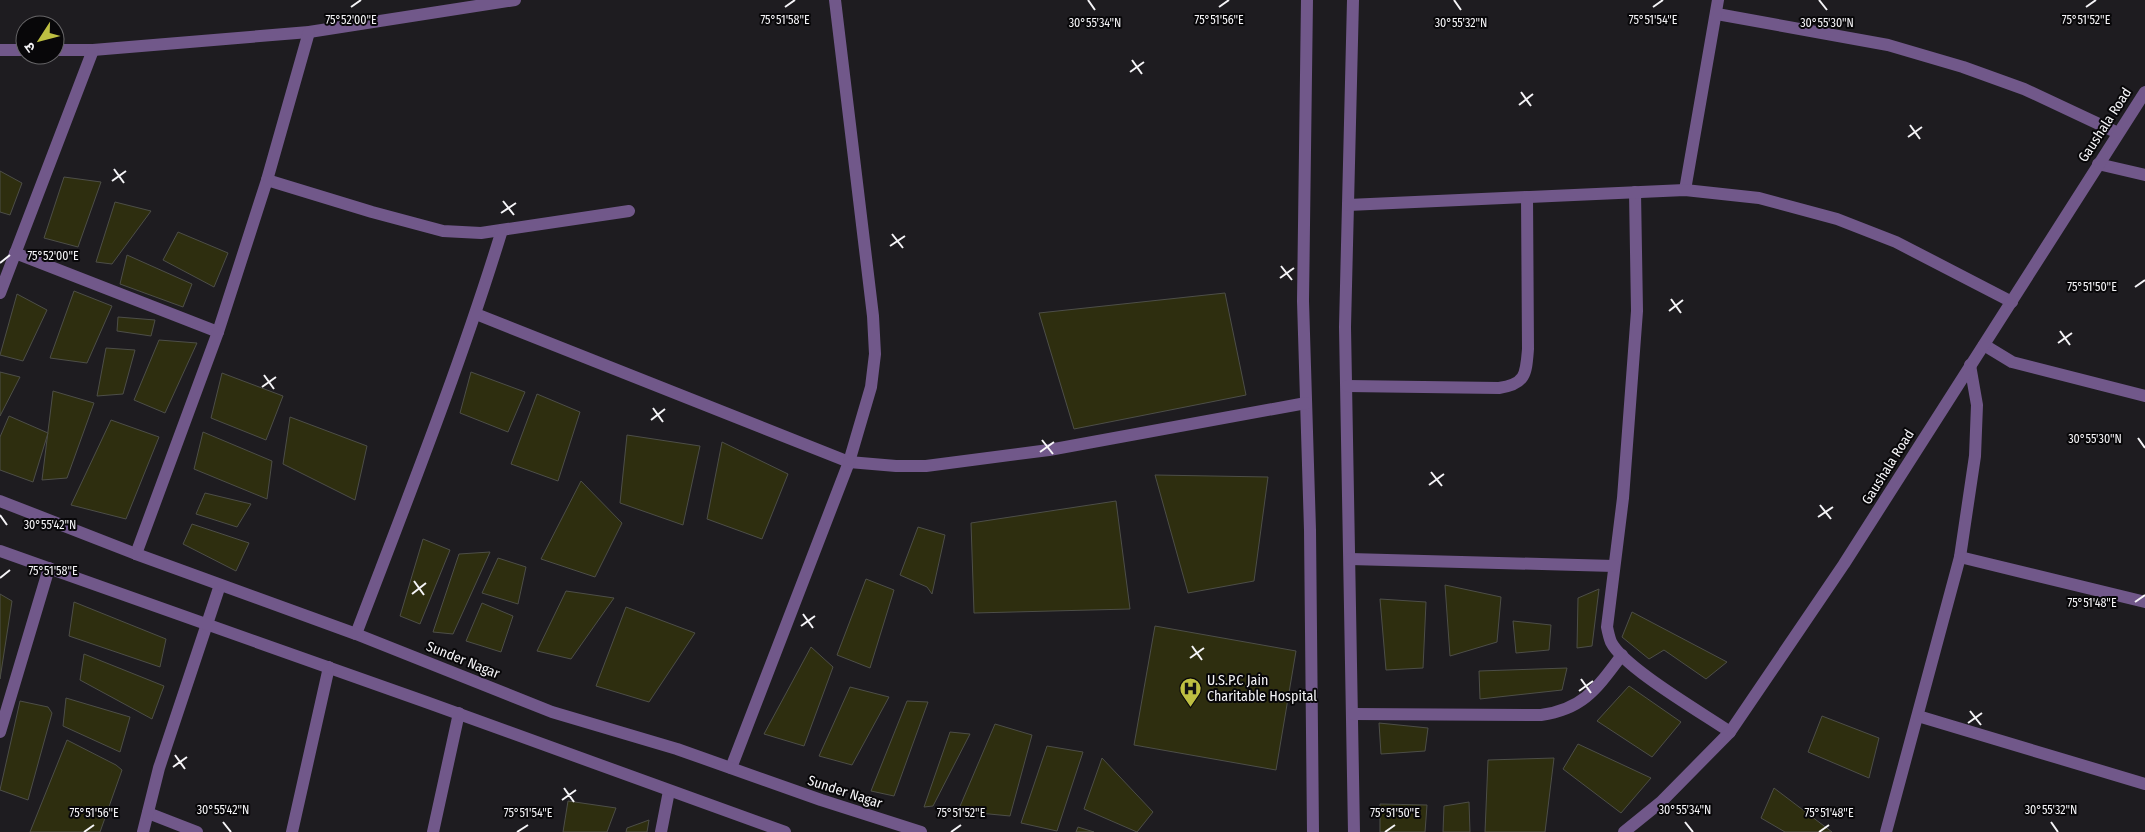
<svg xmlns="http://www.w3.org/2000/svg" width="2145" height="832" font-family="'Fira Sans Condensed','Noto Sans Devanagari',sans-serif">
<rect width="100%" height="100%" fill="#1e1c20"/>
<!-- building -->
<g fill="#2e2e0f" stroke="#4d4e48">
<path d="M0 171 22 183 10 215 0 212Z"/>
<path d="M64 177 101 182 78 247 44 238Z"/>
<path d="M115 202 151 211 112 264 96 262Z"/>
<path d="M178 232 228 253 214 287 163 260Z"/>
<path d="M127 255 192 284 183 307 120 284Z"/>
<path d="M74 291 112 306 87 363 50 358Z"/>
<path d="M1225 293 1246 395 1074 429 1039 313Z"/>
<path d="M17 294 47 310 23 361 0 355Z"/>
<path d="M118 317 155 320 151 336 117 331Z"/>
<path d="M159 340 197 343 165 413 134 400Z"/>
<path d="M106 348 135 350 123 394 97 396Z"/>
<path d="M0 372 20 377 0 416Z"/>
<path d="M471 372 525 392 508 432 460 413Z"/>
<path d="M222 373 283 396 266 440 211 418Z"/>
<path d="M53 391 94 403 67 478 42 480Z"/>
<path d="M537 394 580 412 558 481 511 464Z"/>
<path d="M9 416 48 433 33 482 0 470V437Z"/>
<path d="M290 417 367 446 355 500 283 464Z"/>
<path d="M111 420 159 437 126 519 71 505Z"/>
<path d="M203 432 272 461 267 499 194 469Z"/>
<path d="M627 435 700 446 683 525 620 503Z"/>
<path d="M722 442 788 474 762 539 707 519Z"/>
<path d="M1155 475 1268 477 1254 581 1188 593Z"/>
<path d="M581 481 622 523 595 577 541 559Z"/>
<path d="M205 493 251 504 237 527 196 514Z"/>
<path d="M1116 501 1130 609 974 613 971 523Z"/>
<path d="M192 524 249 543 236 571 183 544Z"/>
<path d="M918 527 945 535 932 594 927 587 900 575Z"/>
<path d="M423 539 450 550 420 624 400 616Z"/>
<path d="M490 552 453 634 433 632 459 554Z"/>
<path d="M498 558 526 567 518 604 482 593Z"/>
<path d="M866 579 894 590 870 668 837 655Z"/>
<path d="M1445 585 1501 597 1497 642 1450 656Z"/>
<path d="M1599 589 1592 646 1577 648 1578 598Z"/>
<path d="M566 591 614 598 571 659 537 651Z"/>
<path d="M0 594 12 601 0 679Z"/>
<path d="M1380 599 1426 602 1423 668 1386 670Z"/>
<path d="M74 602 166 639 160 667 69 636Z"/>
<path d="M482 603 513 616 501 652 466 641Z"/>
<path d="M626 607 695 633 649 702 596 686Z"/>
<path d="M1632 612 1727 662 1706 679 1664 650 1649 659 1622 637Z"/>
<path d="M1513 621 1551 625 1549 650 1516 653Z"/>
<path d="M1155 626 1296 651 1276 770 1134 745Z"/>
<path d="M811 647 833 667 804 746 764 734Z"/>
<path d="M84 654 164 686 152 719 80 680Z"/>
<path d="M1567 668 1562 690 1480 699 1479 671Z"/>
<path d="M1629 686 1681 722 1652 757 1597 721Z"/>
<path d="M850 687 889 697 852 765 819 756Z"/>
<path d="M66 698 130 717 120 752 63 726Z"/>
<path d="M20 701 48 707 52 713 28 800 0 790Z"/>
<path d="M907 701 928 702 894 796 871 791Z"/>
<path d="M1822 716 1879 738 1869 778 1808 752Z"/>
<path d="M1379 723 1428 728 1425 751 1381 754Z"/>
<path d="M995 724 1032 735 1010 816 958 811Z"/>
<path d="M950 732 970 734 933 806 924 807Z"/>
<path d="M67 740 116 765 122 770 100 832H30Z"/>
<path d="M1578 744 1651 778 1621 813 1563 769Z"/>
<path d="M1047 746 1083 752 1057 831 1021 823Z"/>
<path d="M1102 758 1153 812 1137 832 1084 809Z"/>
<path d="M1554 758 1545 832H1485L1488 760Z"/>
<path d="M1774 788 1832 832H1785L1761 818Z"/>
<path d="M568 801 616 808 607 832H563Z"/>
<path d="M1469 802 1470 832H1443L1444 806Z"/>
<path d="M1380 804 1427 805 1425 832H1380Z"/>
<path d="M649 820 647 832H626L627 828Z"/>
<path d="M1078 827 1094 832H1076Z"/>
</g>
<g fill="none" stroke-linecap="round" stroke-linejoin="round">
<!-- minor -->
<g stroke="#71588a" stroke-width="12">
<path d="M1307 0 1303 301 1310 530 1313 832"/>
<path d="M1353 0 1345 327 1354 832"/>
<path d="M1717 14 1888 45 1963 67 2024 89 2118 133"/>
<path d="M0 50H25"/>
<path d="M55 50H93L309 32 515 0"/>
<path d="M2098 164 2145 175"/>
<path d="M267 180 372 212 443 231 481 233 629 211"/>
<path d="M1685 190 1718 0"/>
<path d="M1635 192 1637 311 1623 498 1607 627C1608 632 1609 637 1611 642 1624 668 1704 714 1730 732"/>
<path d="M1348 205 1685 190 1759 198 1837 219 1896 242 2012 302"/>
<path d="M15 253 218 332"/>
<path d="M0 293 93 50"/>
<path d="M476 314 849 462 896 466H926L1049 450 1306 403"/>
<path d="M1984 345 2012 362 2145 396"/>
<path d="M1347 386 1499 388C1526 384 1526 374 1528 349L1527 197"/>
<path d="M136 554 218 332 267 180 309 32"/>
<path d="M1960 557 2145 602"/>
<path d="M1350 559 1614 566"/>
<path d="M356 634C407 500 460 367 502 230"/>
<path d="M1353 714 1541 715C1584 709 1597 688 1622 655"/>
<path d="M1918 716 2145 784"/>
<path d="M0 732 49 568"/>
<path d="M731 768 849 462 871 387 875 354 873 316 835 0"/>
<path d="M148 813 197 832"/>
<path d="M143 832 159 768 220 585"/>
<path d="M292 832 329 667"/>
<path d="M433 832 459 713"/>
<path d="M661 832 669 791"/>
<path d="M1886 832 1960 557 1975 456 1977 405 1970 365"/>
</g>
<!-- tertiary -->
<g stroke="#71588a" stroke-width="12">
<path d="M0 501 136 554 356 634 552 712 677 749 821 800 921 832"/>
<path d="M0 551 426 702 785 832"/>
<path d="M1624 832 1661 802 1730 732 1844 564 2145 92"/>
</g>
</g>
<!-- ticks -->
<path fill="none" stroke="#f5f4f7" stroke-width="2" d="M1088 0 1095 10M1454 0 1461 10M1819 0 1827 10M351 7 361 0M785 7 795 0M1219 7 1229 0M1653 7 1663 0M2086 7 2096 0M1132 60 1142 74M1130 72 1144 62M1521 92 1531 106M1519 105 1533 94M1910 125 1920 139M1908 137 1922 127M114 169 124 183M112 181 126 171M503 201 514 215M501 213 516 203M892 234 903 248M890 246 905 236M0 263 10 255M1281 266 1292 280M1280 278 1294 268M2135 287 2145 280M1671 299 1681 313M1669 311 1683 300M2060 331 2070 345M2058 343 2072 333M264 375 274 389M262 387 276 377M653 408 663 422M651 420 665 409M2138 438 2145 448M1042 440 1053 454M1040 452 1054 442M1431 472 1442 486M1429 485 1444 474M1820 505 1831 519M0 515 7 525M1818 517 1833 507M0 578 10 570M414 581 424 595M412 594 426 583M2135 602 2145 595M803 614 813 628M801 626 815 616M1192 646 1202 660M1190 658 1204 648M1581 679 1591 693M1579 691 1593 681M1970 711 1981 725M1968 723 1982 713M175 755 185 769M173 767 187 757M564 788 574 802M562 800 576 790M223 822 231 832M1685 822 1693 832M2051 822 2058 832M84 832 94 825M517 832 528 825M951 832 961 825M1385 832 1395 825M1819 832 1829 825"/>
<!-- icons -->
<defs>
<symbol id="hospital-pin" viewBox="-11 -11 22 30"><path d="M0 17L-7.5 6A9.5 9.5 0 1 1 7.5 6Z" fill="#bebf42" stroke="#080709"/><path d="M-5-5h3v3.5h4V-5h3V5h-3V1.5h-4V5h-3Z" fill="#111"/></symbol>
</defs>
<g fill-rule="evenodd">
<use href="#hospital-pin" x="1178" y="676" width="25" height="34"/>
</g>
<g text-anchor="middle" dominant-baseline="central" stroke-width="4" stroke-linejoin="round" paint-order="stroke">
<!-- street labels -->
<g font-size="14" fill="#f5f4f7" stroke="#080709">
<text transform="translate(2105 125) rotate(-57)">Gaushala Road</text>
<text transform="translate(1888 467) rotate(-58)">Gaushala Road</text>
<text transform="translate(463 660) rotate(22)">Sunder Nagar</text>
<text transform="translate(845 792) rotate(18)">Sunder Nagar</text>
</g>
<!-- poi labels -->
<g font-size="14" fill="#f5f4f7" stroke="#080709" text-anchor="start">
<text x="1207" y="680">U.S.P.C Jain<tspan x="1207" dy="16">Charitable Hospital</tspan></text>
</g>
</g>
<g font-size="12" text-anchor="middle" fill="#f5f4f7" stroke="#080709" stroke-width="4" stroke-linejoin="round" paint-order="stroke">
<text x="2086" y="24">75°51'52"E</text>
<text x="351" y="24">75°52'00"E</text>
<text x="785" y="24">75°51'58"E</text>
<text x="1219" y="24">75°51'56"E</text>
<text x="1653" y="24">75°51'54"E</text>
<text x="1095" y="27">30°55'34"N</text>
<text x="1461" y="27">30°55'32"N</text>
<text x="1827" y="27">30°55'30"N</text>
<text x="53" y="260">75°52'00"E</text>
<text x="2092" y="291">75°51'50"E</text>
<text x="2095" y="443">30°55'30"N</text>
<text x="50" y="529">30°55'42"N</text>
<text x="53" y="575">75°51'58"E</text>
<text x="2092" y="607">75°51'48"E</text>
<text x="223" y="814">30°55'42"N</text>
<text x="1685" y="814">30°55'34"N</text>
<text x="2051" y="814">30°55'32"N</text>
<text x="94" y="817">75°51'56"E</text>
<text x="528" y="817">75°51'54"E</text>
<text x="961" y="817">75°51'52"E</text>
<text x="1395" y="817">75°51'50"E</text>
<text x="1829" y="817">75°51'48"E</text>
</g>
<!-- north arrow -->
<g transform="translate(40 40) rotate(234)"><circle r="24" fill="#080709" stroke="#676668"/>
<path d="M0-4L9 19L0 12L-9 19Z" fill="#bebf42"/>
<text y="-8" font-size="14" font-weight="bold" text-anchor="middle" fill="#f5f4f7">उ</text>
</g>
</svg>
